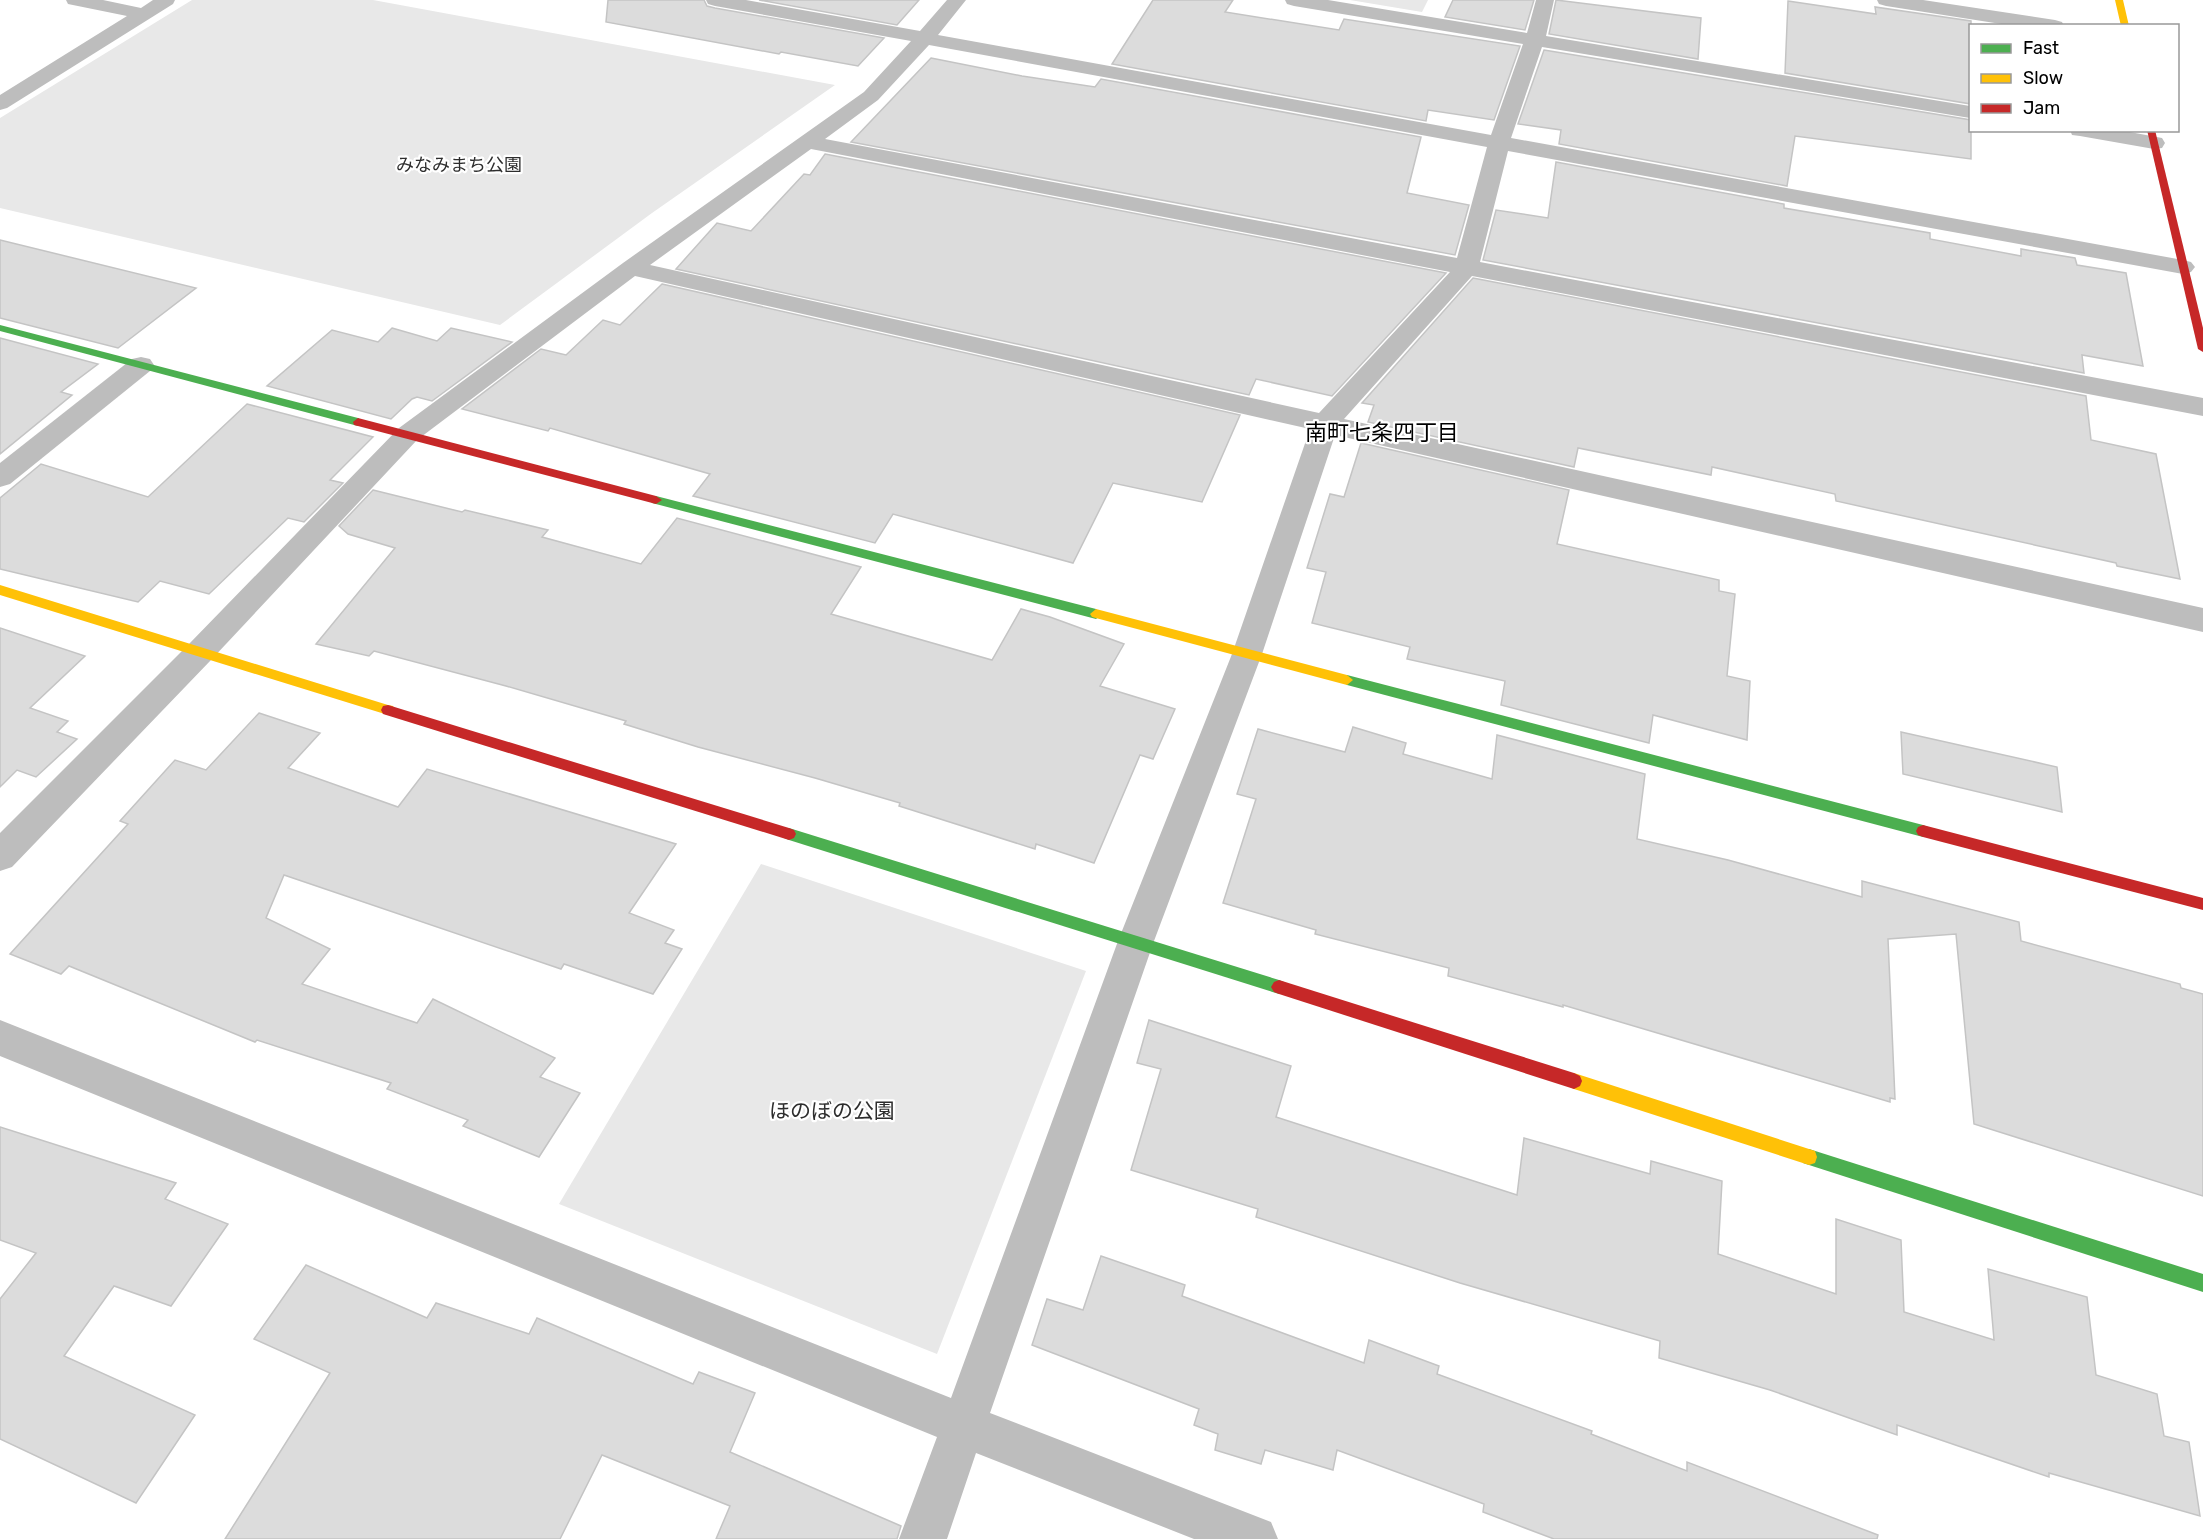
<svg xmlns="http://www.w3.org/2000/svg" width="2203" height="1539" font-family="Rubik,'Noto Sans JP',sans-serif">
<rect width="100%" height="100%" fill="#fff"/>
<!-- green -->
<g fill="#e8e8e8">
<path d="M192 0H373L835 85 652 213 500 325 0 208V118Z"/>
<path d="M1350 0H1428L1422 12Z"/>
<path d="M761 864 1086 971 937 1354 559 1204Z"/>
</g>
<!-- building -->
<g fill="#dcdcdc" stroke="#c4c4c4" stroke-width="1.5">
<path d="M608 0H704L707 6 715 8 884 38 858 66 781 52 779 54 606 22Z"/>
<path d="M759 0H919L897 25Z"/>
<path d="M1153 0H1233L1225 12 1339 30 1344 19 1520 46 1494 120 1428 110 1426 121 1112 64Z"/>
<path d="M1453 0H1534L1525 30 1445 17Z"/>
<path d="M1556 0 1701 18 1698 59 1549 34Z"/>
<path d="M1788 1 1876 14 1875 7 1971 21V104L1785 73Z"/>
<path d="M1544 50 1971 120V159L1795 136 1787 186 1559 144 1561 130 1518 124Z"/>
<path d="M931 58 1022 76 1095 87 1101 79 1421 137 1407 193 1469 205 1455 255 851 142Z"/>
<path d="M825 154 1446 273 1332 396 1256 379 1249 395 676 269 717 223 751 231 804 174 810 175Z"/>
<path d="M1556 162 1784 204V208L1930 233V239L2021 256V249L2075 258 2077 265 2126 273 2143 366 2082 355 2084 373 1483 260 1496 210 1548 218Z"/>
<path d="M0 240 196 288 118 348 0 318Z"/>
<path d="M1473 278 2086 396 2091 440 2156 454 2180 579 2117 566 2116 563 1836 501 1835 494 1712 467 1711 475 1578 448 1574 467 1368 422 1374 405 1362 403Z"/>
<path d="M662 284 1240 415 1202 502 1113 483 1073 563 893 514 875 543 693 496 710 474 550 428 548 431 462 409 541 349 566 355 603 320 620 325Z"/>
<path d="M392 328 437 341 451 328 512 342 432 401 417 397 412 399 391 419 267 386 332 330 378 342Z"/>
<path d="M0 338 98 364 61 392 72 395 0 454Z"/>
<path d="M247 404 373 437 330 480 343 483 304 522 288 518 209 594 160 581 138 602 0 569V498L41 464 148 497Z"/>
<path d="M1361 443 1569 490 1557 544 1719 580V591L1735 594 1727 676 1750 681 1747 740 1653 715 1649 743 1501 705 1505 681 1407 659 1410 647 1312 623 1326 572 1307 568 1330 494 1344 497Z"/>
<path d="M373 490 462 512 465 510 548 530 542 537 641 564 677 518 861 567 831 614 992 660 1021 609 1050 617 1124 644 1100 686 1175 709 1153 759 1140 755 1094 863 1036 844 1035 849 899 806 900 803 815 778 698 747 624 724 626 721 506 686 374 651 369 656 316 644 395 548 348 534 339 526Z"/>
<path d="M0 628 85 656 30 708 68 721 57 732 77 739 36 777 17 770 0 787Z"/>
<path d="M259 713 320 733 288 768 398 807 427 769 676 844 629 913 674 930 665 943 682 949 653 994 564 964 561 969 284 875 266 918 330 949 302 984 417 1023 433 999 555 1058 540 1077 580 1093 539 1157 463 1126 468 1120 387 1089 391 1083 257 1040 255 1042 69 966 61 974 10 954 128 824 120 821 175 760 206 770Z"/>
<path d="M1353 727 1406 743 1403 754 1492 779 1497 735 1645 774 1637 839 1728 860 1862 897V881L2019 922 2021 941 2180 984 2181 988 2203 994V1196L1974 1124 1956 934 1888 939 1895 1099 1890 1098V1102L1563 1005V1007L1448 976 1449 968 1315 934 1316 930 1223 903 1256 799 1237 794 1258 729 1345 752Z"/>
<path d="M1901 732 2057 767 2062 812 1903 774Z"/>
<path d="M1149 1020 1291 1066 1276 1117 1517 1195 1524 1138 1650 1174 1651 1161 1722 1181 1718 1254 1836 1294V1219L1901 1240 1904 1312 1994 1340 1988 1269 2087 1297 2096 1375 2157 1394 2164 1436 2189 1442 2200 1516 2049 1473V1477L1897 1425V1435L1770 1390 1659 1358 1660 1341 1460 1283 1256 1217 1258 1209 1131 1170 1161 1069 1137 1063Z"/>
<path d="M0 1127 176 1183 165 1199 228 1224 171 1306 114 1286 64 1356 195 1415 136 1503 0 1439V1299L36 1253 0 1240Z"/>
<path d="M1101 1256 1185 1285 1182 1296 1364 1363 1369 1340 1439 1366 1437 1374 1592 1431 1591 1434 1687 1471V1462L1878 1535 1877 1539H1554L1483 1512 1484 1504 1337 1450 1333 1470 1265 1450 1261 1464 1215 1450 1218 1434 1194 1425 1199 1409 1032 1345 1047 1299 1083 1310Z"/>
<path d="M306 1265 427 1318 436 1303 529 1334 537 1318 693 1384 699 1372 755 1393 730 1452 901 1526 897 1539H716L730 1506 602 1455 560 1539H225L330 1373 254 1339Z"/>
</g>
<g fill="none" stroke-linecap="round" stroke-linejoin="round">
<!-- street -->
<g fill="#bdbdbd" fill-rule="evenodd">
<path d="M66 0H103L141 8 153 0H175L173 4 7 108 0 110V95L127 16 68 4Z"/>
<path d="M706 0H746L920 31 947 0H966L938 35 1491 135 1523 44 1294 6 1287 4 1285 0H1328L1527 33 1536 0H1554L1546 36 1970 106V118L1542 47 1511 138 2183 260 2191 262 2195 267 2191 272 2183 274 1508 151 1480 262 2203 398V416L1472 276 1344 419 2203 608V632L1335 435 1262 654 1154 941 990 1413 1271 1522 1278 1539H1194L976 1453 947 1539H899L937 1437 0 1056V1020L951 1398 1118 941 1232 654 1310 429 635 276 417 440 211 660 12 867 0 871V833L189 644 399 428 623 263 864 92 911 41 715 6 708 4ZM929 45 1487 147 1457 258 825 139 878 100ZM811 149 1450 272 1319 413 650 265Z"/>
<path d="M1877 0H1923L2055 20 2062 22 2064 26H2014L1886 6 1879 4Z"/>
<path d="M2070 130H2119L2162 138 2165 143 2162 148 2154 149 2080 136 2072 135Z"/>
<path d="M141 357 150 359 154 365 150 371 10 484 0 487V463L132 359Z"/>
</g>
<!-- fast -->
<g fill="#4caf50" fill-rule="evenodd">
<path d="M0 325 358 418 363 422 358 426 0 331Z"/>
<path d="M656 496 1096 609 1102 614 1096 619 652 503 650 500Z"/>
<path d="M1347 675 1923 825 1928 827 1930 831 1928 835 1923 837 1347 685 1341 680Z"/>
<path d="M789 828 1279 980 1284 982 1287 987 1284 992 1279 994 789 840 784 838 782 834 784 830Z"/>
<path d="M1809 1149 2203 1274V1292L1809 1165 1803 1163 1801 1157 1803 1151Z"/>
</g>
<!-- slow -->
<g fill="#ffc107" fill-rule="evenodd">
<path d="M2115 0H2123L2129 26H2121Z"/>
<path d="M0 585 388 705 393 706 395 710 393 714 388 715 0 595Z"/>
<path d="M1096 609 1347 675 1353 680 1347 685 1092 617 1090 614Z"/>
<path d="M1574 1073 1809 1149 1815 1151 1817 1157 1815 1163 1809 1165 1574 1089 1568 1086 1566 1081 1568 1076Z"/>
</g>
<!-- jam -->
<g fill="#c62828" fill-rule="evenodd">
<path d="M2147 130H2155L2203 328V352L2198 349Z"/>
<path d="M358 418 656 496 662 500 656 504 354 425 353 422Z"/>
<path d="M388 705 789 828 794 830 796 834 794 838 789 840 383 714 381 710 383 706Z"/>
<path d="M1923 825 2203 898V910L1923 837 1918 835 1916 831 1918 827Z"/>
<path d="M1279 980 1574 1073 1580 1076 1582 1081 1580 1086 1574 1089 1279 994 1274 992 1271 987 1274 982Z"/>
</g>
</g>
<g text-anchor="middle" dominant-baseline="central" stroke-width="4.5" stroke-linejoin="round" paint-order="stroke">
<!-- far-park labels -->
<g font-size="18" fill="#2d2d2d" stroke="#fff">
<text x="459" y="165">みなみまち公園</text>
</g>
<!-- park labels -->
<g font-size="21" fill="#2d2d2d" stroke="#fff">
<text x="832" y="1110">ほのぼの公園</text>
</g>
<!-- neighbourhood labels -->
<g font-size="22" fill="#000" stroke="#fff">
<text x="1382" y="432">南町七条四丁目</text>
</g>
</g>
<!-- legend -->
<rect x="1969" y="24" width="210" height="108" fill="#ffffff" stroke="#999999" stroke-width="1.5"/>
<rect x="1981" y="44" width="30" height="9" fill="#4caf50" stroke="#999999" stroke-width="1.5"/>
<text x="2023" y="54" font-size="18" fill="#000000">Fast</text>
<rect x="1981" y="74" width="30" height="9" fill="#ffc107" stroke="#999999" stroke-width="1.5"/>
<text x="2023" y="84" font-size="18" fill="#000000">Slow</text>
<rect x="1981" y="104" width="30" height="9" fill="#c62828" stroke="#999999" stroke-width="1.5"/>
<text x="2023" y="114" font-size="18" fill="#000000">Jam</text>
</svg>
